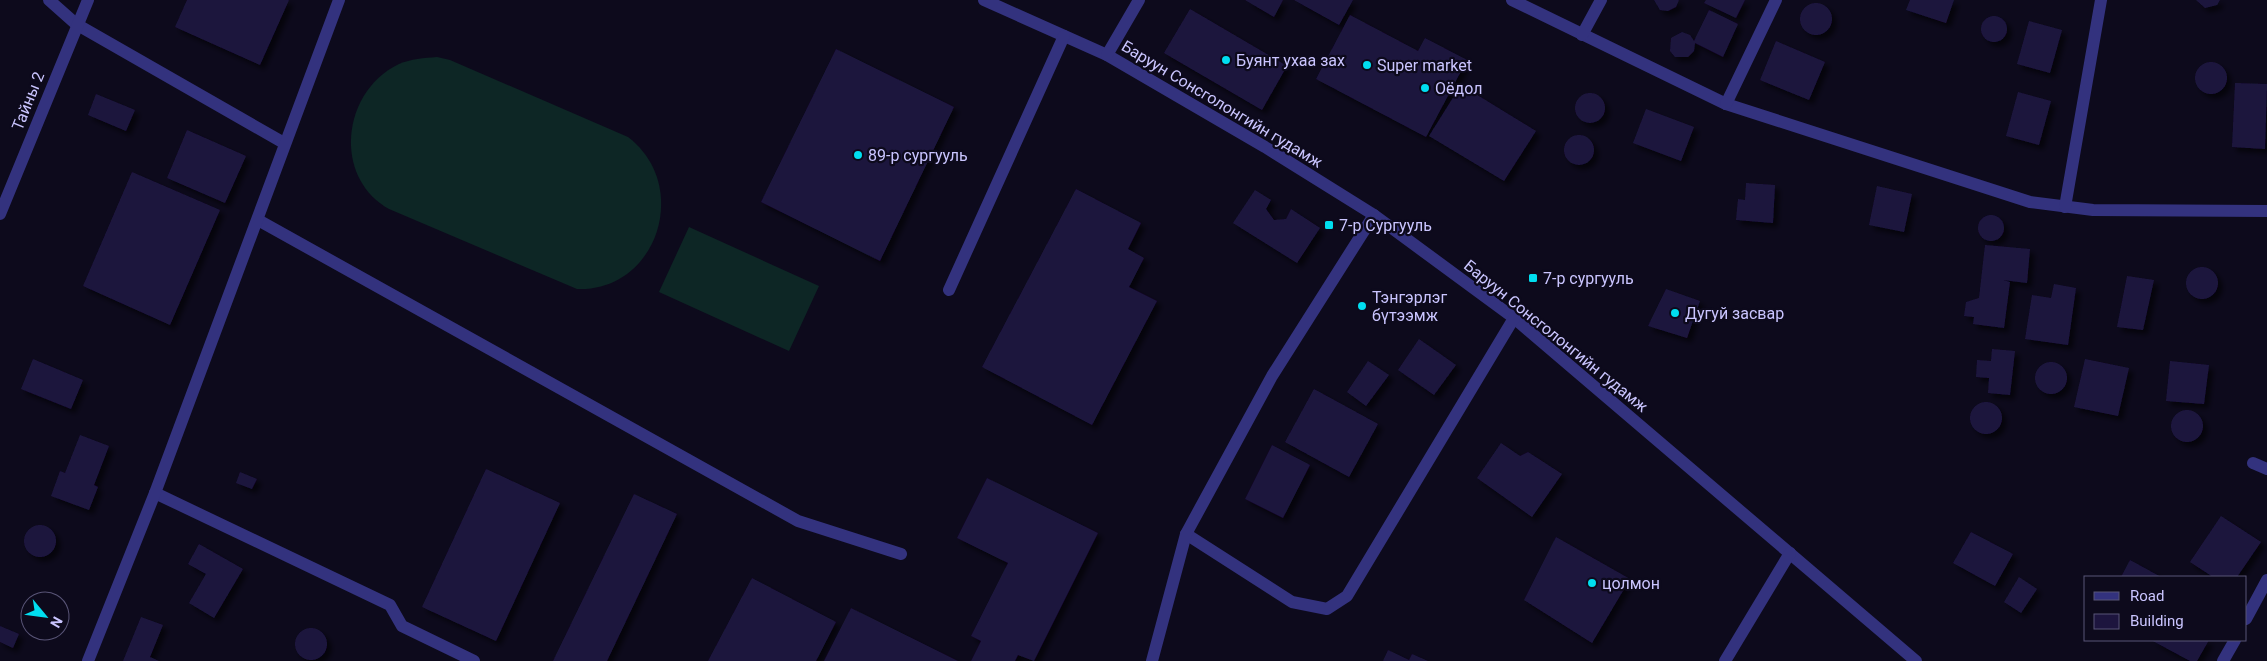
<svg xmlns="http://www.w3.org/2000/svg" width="2267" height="661" font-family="Roboto,sans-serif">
<defs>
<filter id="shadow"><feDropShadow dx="4.5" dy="4.5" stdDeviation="2.5" flood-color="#0009"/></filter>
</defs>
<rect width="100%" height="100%" fill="#0d0a1c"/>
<!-- pitch -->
<g fill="#0d2625">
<path d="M437 57 450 60 628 137C692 186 657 292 577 289L389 209C332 177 342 91 399 64 411 59 424 58 437 57Z"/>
<path d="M689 227 819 286 789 351 659 292Z"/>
</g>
<!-- building -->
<g fill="#1d153e" filter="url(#shadow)">
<path d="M187 0H289L260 65 175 27Z"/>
<path d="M1245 0H1283L1274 17Z"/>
<path d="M1294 0H1353L1339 25Z"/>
<path d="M1654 0H1679L1676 7 1668 11 1660 10Z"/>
<path d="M1706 0H1745L1736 18 1704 3Z"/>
<path d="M1910 0H1954L1946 23 1906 10Z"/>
<path d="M2196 0H2220L2217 5 2205 8Z"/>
<circle cx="1816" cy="19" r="16"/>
<path d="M1190 9 1287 66 1262 110 1164 53Z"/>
<path d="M1709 10 1738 24 1723 57 1695 43 1694 51 1688 57H1675L1670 51 1671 38 1682 32 1690 35 1694 41Z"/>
<path d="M1350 15 1418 51 1425 38 1467 60 1426 137 1316 79Z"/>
<circle cx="1994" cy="29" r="13"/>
<path d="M2029 21 2062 30 2050 73 2017 64Z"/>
<path d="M1776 41 1825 62 1809 100 1760 80Z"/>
<path d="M836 49 954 107 880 261 761 202Z"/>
<circle cx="2211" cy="78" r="16"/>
<path d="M2235 83 2267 84 2265 149 2232 147Z"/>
<path d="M1461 85 1536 131 1504 181 1429 136Z"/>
<path d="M2018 92 2051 101 2039 145 2006 136Z"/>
<circle cx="1590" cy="108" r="15"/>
<path d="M96 94 135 110 126 131 88 115Z"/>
<path d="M1646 109 1694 127 1681 161 1633 143Z"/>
<path d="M187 130 246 156 225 203 167 178Z"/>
<circle cx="1579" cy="150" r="15"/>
<path d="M132 172 220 210 170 325 83 286Z"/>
<path d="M1746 183 1775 185 1773 223 1736 220 1738 199 1745 200Z"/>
<path d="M1877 186 1912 194 1904 232 1869 225Z"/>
<path d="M1076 189 1141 223 1128 249 1144 258 1129 287 1157 301 1092 425 982 367Z"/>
<path d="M1255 190 1271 200 1266 209 1274 220 1286 219 1291 209 1320 228 1297 263 1233 223Z"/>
<circle cx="1991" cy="228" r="13"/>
<path d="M1985 245 2030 249 2027 283 2003 280 2010 282 2004 328 1973 324 1974 317 1964 316 1966 302 1979 298Z"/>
<circle cx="2202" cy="283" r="16"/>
<path d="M2127 276 2154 280 2143 330 2117 327Z"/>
<path d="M2054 284 2076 288 2068 345 2025 339 2032 295 2051 298Z"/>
<path d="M1666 289 1700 301 1687 338 1648 326Z"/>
<path d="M1419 339 1456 365 1434 395 1398 370Z"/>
<path d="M1992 349 2015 351 2010 395 1988 393 1989 378 1976 377 1977 360 1991 361Z"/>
<path d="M33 359 83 380 71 409 21 389Z"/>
<path d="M2085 359 2129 368 2118 416 2074 407Z"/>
<path d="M1368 361 1389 375 1366 406 1347 392Z"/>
<path d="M2170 361 2209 365 2204 404 2166 401Z"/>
<circle cx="2051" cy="378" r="16"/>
<path d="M1314 389 1378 424 1349 477 1285 442Z"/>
<circle cx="1986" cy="418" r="16"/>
<circle cx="2187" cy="426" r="16"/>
<path d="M80 435 109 446 94 485 98 487 89 510 51 496 60 471 65 473Z"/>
<path d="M1501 443 1520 456 1528 452 1562 474 1532 517 1477 478Z"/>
<path d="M1272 445 1310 465 1283 518 1245 499Z"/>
<path d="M486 469 560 503 496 641 422 607Z"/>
<path d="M240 472 257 479 252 489 236 483Z"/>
<path d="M987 478 1098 533 1034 661 1018 655 1015 661H971L981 641 971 636 1008 563 957 538Z"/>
<path d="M634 494 677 514 607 661H553Z"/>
<path d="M2221 516 2261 542 2237 577H2213L2190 562Z"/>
<circle cx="40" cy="541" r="16"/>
<path d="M1971 532 2013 554 1995 586 1953 563Z"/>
<path d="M1556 537 1630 579 1592 643 1524 600Z"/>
<path d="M199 544 243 569 214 618 189 603 206 574 188 564Z"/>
<path d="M2130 560 2161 577H2121Z"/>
<path d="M2019 577 2037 589 2021 613 2004 602Z"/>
<path d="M752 578 836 622 816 661H708Z"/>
<path d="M851 608 958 661H824Z"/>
<path d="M141 617 163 625 150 657 159 661H123Z"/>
<path d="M0 626 19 634 13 648 0 642Z"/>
<circle cx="311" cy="644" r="16"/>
<path d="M2151 640H2209L2197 661H2190Z"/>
<path d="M1388 650 1409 660 1412 654 1428 661H1383Z"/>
</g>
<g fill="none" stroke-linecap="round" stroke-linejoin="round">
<!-- minor -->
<g stroke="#33327e" stroke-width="12">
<path d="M49 0 76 24 284 143"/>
<path d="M984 0 1107 55 1265 147 1374 215 1514 318 1916 661"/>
<path d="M1512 0 1726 104 2030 202 2093 210 2267 211"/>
<path d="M1582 35 1601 0"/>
<path d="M1107 55 1139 0"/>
<path d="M1726 104 1776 0"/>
<path d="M2065 207 2101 0"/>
<path d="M0 214 88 0"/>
<path d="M258 220 798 521 901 554"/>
<path d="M949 290 1064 36"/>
<path d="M2253 463 2267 469"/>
<path d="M155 493 390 605 402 626 474 661"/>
<path d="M1186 534 1292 602 1327 609 1347 596 1514 318"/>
<path d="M2246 619 2267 580"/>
<path d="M88 661 155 493 339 0"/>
<path d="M1152 661 1186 534 1272 376 1374 215"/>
<path d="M1725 661 1790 553"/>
<path d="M2223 661 2235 640"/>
</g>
</g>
<!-- markers -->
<g fill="#00def0" stroke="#0d0a1c" stroke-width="2">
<circle cx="1226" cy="60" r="5"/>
<circle cx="1367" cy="65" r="5"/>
<circle cx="1425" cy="88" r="5"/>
<circle cx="858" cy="155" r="5"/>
<rect x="1324" y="220" width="10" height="10" rx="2.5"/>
<rect x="1528" y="273" width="10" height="10" rx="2.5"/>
<circle cx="1362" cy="306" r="5"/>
<circle cx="1675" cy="313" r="5"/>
<circle cx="1592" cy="583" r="5"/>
</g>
<g text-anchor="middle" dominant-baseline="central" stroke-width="4.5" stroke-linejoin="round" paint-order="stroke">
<!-- poi labels -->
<g font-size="16" fill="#cac5ff" stroke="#0d0a1c" text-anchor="start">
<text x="1236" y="60">Буянт ухаа зах</text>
<text x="1377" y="65">Super market</text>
<text x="1435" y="88">Оёдол</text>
<text x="868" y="155">89-р сургууль</text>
<text x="1339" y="225">7-р Сургууль</text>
<text x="1543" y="278">7-р сургууль</text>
<text x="1372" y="297">Тэнгэрлэг<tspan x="1372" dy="18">бүтээмж</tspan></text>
<text x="1685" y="313">Дугуй засвар</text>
<text x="1602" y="583">цолмон</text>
</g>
<!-- street labels -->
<g font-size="16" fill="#cac5ff" stroke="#0d0a1c">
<text transform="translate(28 101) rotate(-68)">Тайны 2</text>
<text transform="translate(1222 104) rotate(31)">Баруун Сонсголонгийн гудамж</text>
<text transform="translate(1556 336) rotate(39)">Баруун Сонсголонгийн гудамж</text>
</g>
</g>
<!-- legend -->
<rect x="2084" y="576" width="162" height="65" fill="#0d0a1c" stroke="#595577"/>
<rect x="2094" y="592" width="25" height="8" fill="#33327e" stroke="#595577"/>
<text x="2130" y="601" font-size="15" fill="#cac5ff">Road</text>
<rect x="2094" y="614" width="25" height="15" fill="#1d153e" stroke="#595577"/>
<text x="2130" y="626" font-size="15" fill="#cac5ff">Building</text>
<!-- north arrow -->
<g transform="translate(45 616) rotate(119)"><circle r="24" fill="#0d0a1c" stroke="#595577"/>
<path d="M0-4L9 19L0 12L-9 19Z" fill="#00def0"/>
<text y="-8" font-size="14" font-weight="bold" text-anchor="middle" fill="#cac5ff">N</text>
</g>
</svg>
